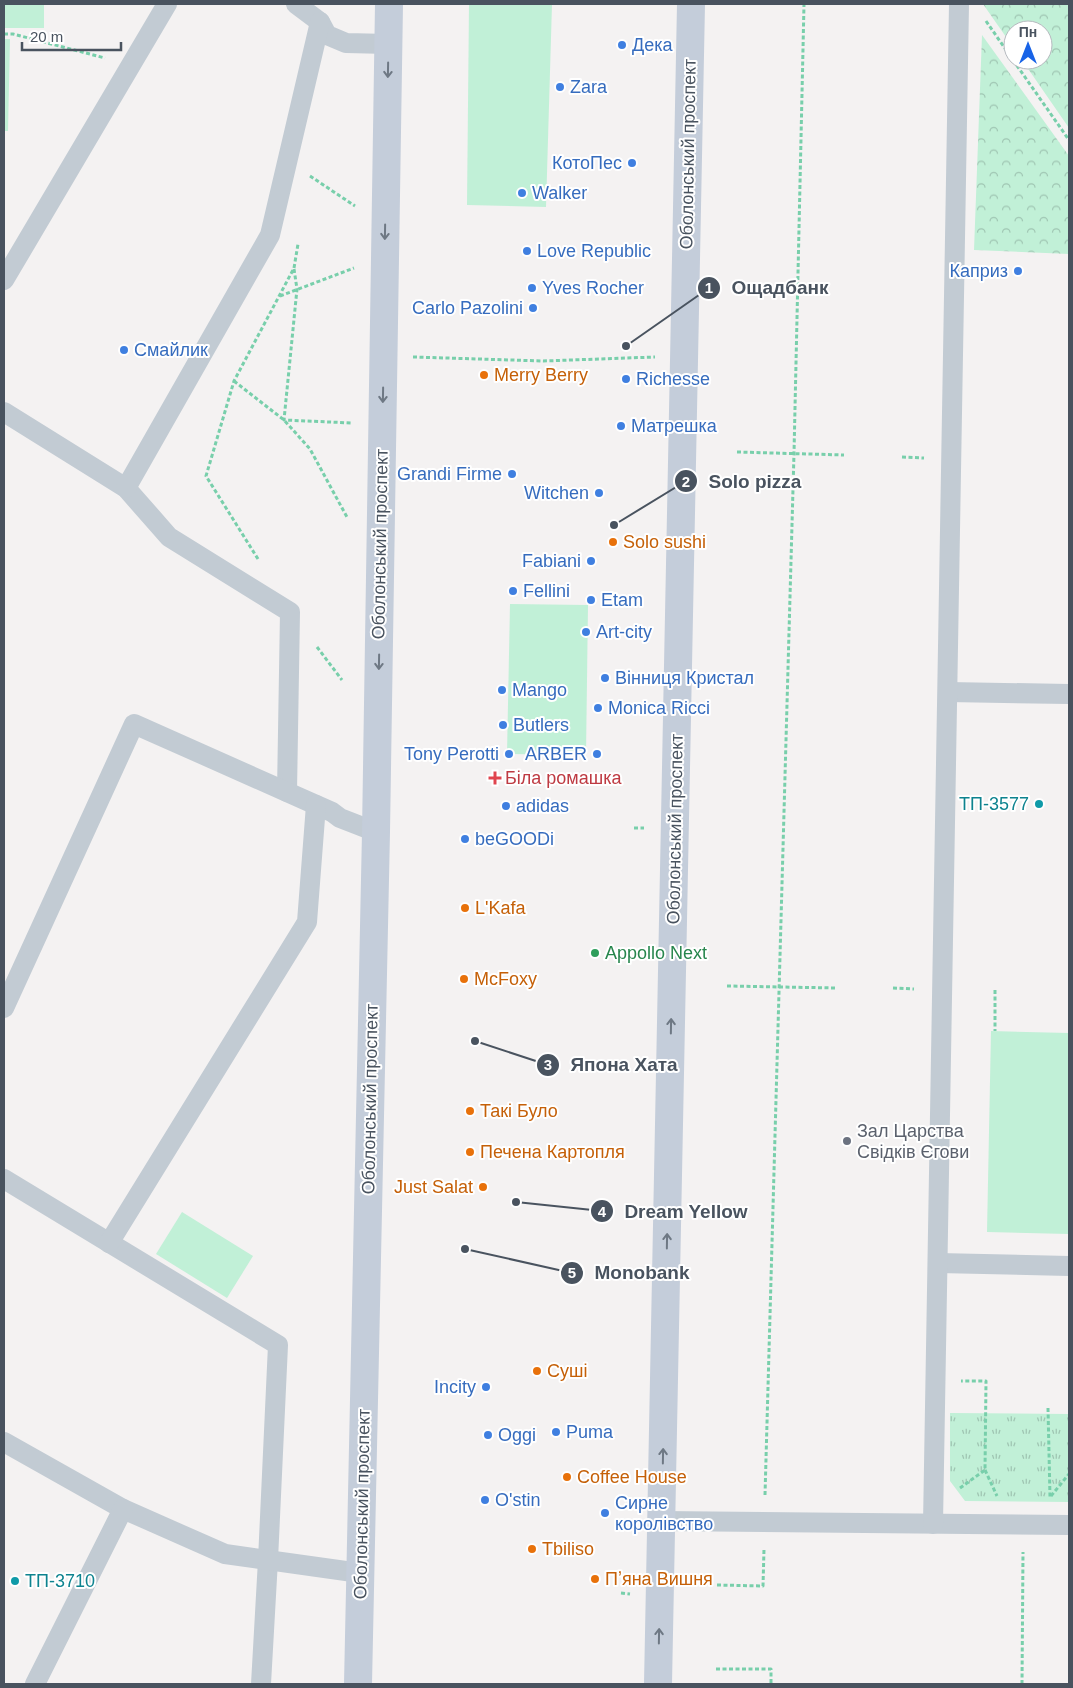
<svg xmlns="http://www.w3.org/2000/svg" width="1073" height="1688" font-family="Helvetica,sans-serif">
<defs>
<pattern id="grass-tufts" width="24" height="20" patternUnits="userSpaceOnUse" patternTransform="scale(1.25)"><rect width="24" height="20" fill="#c1f0d7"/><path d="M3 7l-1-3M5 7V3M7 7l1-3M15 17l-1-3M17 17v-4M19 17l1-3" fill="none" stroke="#9fc5b2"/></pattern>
<pattern id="forest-crowns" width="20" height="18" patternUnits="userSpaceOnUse" patternTransform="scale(1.25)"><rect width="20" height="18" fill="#c1f0d7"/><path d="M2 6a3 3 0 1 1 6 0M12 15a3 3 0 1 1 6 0" fill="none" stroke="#9fc5b2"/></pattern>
</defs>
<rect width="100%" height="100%" fill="#f4f2f2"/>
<!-- grass -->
<path fill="url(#grass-tufts)" d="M950 1413 1069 1414V1502L965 1501 950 1481Z"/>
<!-- forest -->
<g fill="url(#forest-crowns)">
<path d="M983 4H1069V128L1022 60H1043V30H1013V47Z"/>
<path d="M982 35 1069 156V254L974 250Z"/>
</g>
<!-- park -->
<g fill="#c1f0d7">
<rect x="4" y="4" width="40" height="24"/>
<path d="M469 4H552L546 207 467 205Z"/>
<path d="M4 39H10L8 131H4Z"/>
<path d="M510 604 588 605 586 755 507 754Z"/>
<path d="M991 1031 1069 1033V1234L987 1232Z"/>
<path d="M182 1212 253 1256 227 1298 156 1254Z"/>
</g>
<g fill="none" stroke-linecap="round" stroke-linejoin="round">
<!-- path -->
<g stroke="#78cfab" stroke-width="3" stroke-dasharray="4 2.5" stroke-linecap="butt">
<path d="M986 21 1013 60"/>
<path d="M4 34H13L105 58"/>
<path d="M1013 60 1069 140"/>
<path d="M310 176 355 206"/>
<path d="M294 269 297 289 284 420 352 423"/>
<path d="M280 296 354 268"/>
<path d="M413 357 543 361 655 357"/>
<path d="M234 381 284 420 310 449 348 519"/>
<path d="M737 452 844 455"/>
<path d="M902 457 924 458"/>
<path d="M258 559 206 476 234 381 294 268 298 244"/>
<path d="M317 647 342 680"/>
<path d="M634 828H644"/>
<path d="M727 986 836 988"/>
<path d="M893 988 914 989"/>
<path d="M995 990V1031"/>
<path d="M1048 1408 1050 1497H1049"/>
<path d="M985 1470 997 1496"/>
<path d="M960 1488 985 1470 986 1381H961"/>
<path d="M765 1495 794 453 804 4"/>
<path d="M1051 1496 1069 1474"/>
<path d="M717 1585 763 1586 764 1549"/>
<path d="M621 1593 630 1594"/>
<path d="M716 1669H771V1684"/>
<path d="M1022 1684 1023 1552"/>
</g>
<!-- service -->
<g stroke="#c2cbd3" stroke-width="20">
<path d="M296 4 320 22 327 35 346 43 388 44"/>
<path d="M4 280 167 4"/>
<path d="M4 412 126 488 169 537 290 612 287 792"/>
<path d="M126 488 270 235 320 22"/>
<path d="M948 692 1069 694"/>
<path d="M4 1008 134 724 332 812 340 818 376 832"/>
<path d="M4 1179 278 1345 268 1560 261 1684"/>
<path d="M109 1243 307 922 316 805"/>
<path d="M938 1263 1069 1266"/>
<path d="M4 1442 123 1509 225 1554 360 1573"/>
<path d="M661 1521 1069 1525"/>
<path d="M933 1524 959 4"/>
<path d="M35 1684 123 1509"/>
</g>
<!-- secondary -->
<g stroke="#c4cdda" stroke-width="28">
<path d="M358 1684 376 832 389 4"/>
<path d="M658 1684 691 4"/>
</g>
</g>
<!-- one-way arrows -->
<defs><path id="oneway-shaft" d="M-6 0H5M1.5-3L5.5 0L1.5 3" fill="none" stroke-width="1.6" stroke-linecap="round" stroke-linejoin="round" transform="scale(1.25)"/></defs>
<g stroke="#6e7884">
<use href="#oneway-shaft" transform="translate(388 70) rotate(91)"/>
<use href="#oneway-shaft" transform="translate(385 232) rotate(91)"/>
<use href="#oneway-shaft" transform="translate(383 395) rotate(91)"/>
<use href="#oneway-shaft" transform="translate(379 662) rotate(91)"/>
<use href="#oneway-shaft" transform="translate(671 1026) rotate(-89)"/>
<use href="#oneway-shaft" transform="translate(667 1241) rotate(-89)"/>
<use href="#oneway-shaft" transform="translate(663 1456) rotate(-89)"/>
<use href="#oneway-shaft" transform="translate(659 1636) rotate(-89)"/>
</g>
<!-- markers -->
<g fill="#3f7fe0" stroke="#fff" stroke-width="2">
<circle cx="622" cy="45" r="5"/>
<circle cx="560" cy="87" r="5"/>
<circle cx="632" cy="163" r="5"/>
<circle cx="522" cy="193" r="5"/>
<circle cx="527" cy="251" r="5"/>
<circle cx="1018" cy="271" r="5"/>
<circle cx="532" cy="288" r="5"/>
<circle cx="533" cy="308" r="5"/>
<circle cx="124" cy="350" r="5"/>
<circle cx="626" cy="379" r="5"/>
<circle cx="621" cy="426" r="5"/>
<circle cx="512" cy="474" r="5"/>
<circle cx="599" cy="493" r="5"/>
<circle cx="591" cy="561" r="5"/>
<circle cx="513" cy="591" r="5"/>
<circle cx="591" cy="600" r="5"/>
<circle cx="586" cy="632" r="5"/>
<circle cx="605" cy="678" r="5"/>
<circle cx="502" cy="690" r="5"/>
<circle cx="598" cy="708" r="5"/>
<circle cx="503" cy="725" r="5"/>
<circle cx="509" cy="754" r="5"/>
<circle cx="597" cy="754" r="5"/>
<circle cx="506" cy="806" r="5"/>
<circle cx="465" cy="839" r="5"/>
<circle cx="486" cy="1387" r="5"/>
<circle cx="556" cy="1432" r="5"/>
<circle cx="488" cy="1435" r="5"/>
<circle cx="485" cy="1500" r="5"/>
<circle cx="605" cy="1513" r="5"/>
</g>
<g fill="#e8710a" stroke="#fff" stroke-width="2">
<circle cx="484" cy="375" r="5"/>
<circle cx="613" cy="542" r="5"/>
<circle cx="465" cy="908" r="5"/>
<circle cx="464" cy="979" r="5"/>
<circle cx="470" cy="1111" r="5"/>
<circle cx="470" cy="1152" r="5"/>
<circle cx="483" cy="1187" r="5"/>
<circle cx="537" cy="1371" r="5"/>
<circle cx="567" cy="1477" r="5"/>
<circle cx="532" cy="1549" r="5"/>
<circle cx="595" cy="1579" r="5"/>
</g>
<path fill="#e0444e" stroke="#fff" stroke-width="2" d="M492.5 770.5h5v5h5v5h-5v5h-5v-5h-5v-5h5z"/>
<g fill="#0f9aa8" stroke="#fff" stroke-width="2">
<circle cx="1039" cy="804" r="5"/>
<circle cx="15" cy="1581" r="5"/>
</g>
<circle fill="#2e9e5b" stroke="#fff" stroke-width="2" cx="595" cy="953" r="5"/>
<circle fill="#6b7280" stroke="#fff" stroke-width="2" cx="847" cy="1141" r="5"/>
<g text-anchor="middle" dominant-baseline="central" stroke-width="4" stroke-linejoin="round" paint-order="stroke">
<!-- shop labels -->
<g font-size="18" fill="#366cbe" stroke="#fff" text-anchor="start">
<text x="632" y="45">Дека</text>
<text x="570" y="87">Zara</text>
<text x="622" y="163" text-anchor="end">КотоПес</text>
<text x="532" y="193">Walker</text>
<text x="537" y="251">Love Republic</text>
<text x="1008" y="271" text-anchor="end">Каприз</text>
<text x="542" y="288">Yves Rocher</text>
<text x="523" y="308" text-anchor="end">Carlo Pazolini</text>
<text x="134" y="350">Смайлик</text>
<text x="636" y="379">Richesse</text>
<text x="631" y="426">Матрешка</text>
<text x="502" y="474" text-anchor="end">Grandi Firme</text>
<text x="589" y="493" text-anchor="end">Witchen</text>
<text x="581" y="561" text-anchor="end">Fabiani</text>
<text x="523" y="591">Fellini</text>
<text x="601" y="600">Etam</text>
<text x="596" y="632">Art-city</text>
<text x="615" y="678">Вінниця Кристал</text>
<text x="512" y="690">Mango</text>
<text x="608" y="708">Monica Ricci</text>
<text x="513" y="725">Butlers</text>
<text x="499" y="754" text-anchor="end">Tony Perotti</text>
<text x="587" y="754" text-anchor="end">ARBER</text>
<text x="516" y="806">adidas</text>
<text x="475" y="839">beGOODi</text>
<text x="476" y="1387" text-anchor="end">Incity</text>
<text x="566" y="1432">Puma</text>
<text x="498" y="1435">Oggi</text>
<text x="495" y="1500">O'stin</text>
<text x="615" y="1503">Сирне<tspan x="615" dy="21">королівство</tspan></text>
</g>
<!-- street labels -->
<g font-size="18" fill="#49535f" stroke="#fff">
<text transform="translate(688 154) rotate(-89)">Оболонський проспект</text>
<text transform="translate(380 544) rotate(-89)">Оболонський проспект</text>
<text transform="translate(675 829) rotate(-89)">Оболонський проспект</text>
<text transform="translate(370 1099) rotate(-89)">Оболонський проспект</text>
<text transform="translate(362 1504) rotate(-89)">Оболонський проспект</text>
</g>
<!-- food labels -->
<g font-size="18" fill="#c56008" stroke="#fff" text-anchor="start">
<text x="494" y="375">Merry Berry</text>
<text x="623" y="542">Solo sushi</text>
<text x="475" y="908">L'Kafa</text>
<text x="474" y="979">McFoxy</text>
<text x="480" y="1111">Такі Було</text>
<text x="480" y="1152">Печена Картопля</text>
<text x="473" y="1187" text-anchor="end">Just Salat</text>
<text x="547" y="1371">Суші</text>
<text x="577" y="1477">Coffee House</text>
<text x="542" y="1549">Tbiliso</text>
<text x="605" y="1579">Пʼяна Вишня</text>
</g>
<!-- health labels -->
<g font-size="18" fill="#be3a42" stroke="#fff" text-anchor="start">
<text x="505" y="778">Біла ромашка</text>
</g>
<!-- culture labels -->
<g font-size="18" fill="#0d838f" stroke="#fff" text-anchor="end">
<text x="1029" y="804">ТП-3577</text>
<text x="25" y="1581" text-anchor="start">ТП-3710</text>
</g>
<!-- leisure labels -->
<g font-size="18" fill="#27864d" stroke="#fff" text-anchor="start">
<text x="605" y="953">Appollo Next</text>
</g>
<!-- worship labels -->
<g font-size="18" fill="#5b616d" stroke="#fff" text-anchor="start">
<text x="857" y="1131">Зал Царства<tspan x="857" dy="21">Свідків Єгови</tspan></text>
</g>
</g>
<!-- callouts -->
<path fill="none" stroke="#49535f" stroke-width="2" d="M626 346L709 288M614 525L686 481M475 1041L548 1065M516 1202L602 1211M465 1249L572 1273"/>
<g fill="#49535f" stroke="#fff" stroke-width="2">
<circle cx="626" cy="346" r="5"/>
<circle cx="614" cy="525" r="5"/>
<circle cx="475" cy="1041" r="5"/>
<circle cx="516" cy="1202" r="5"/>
<circle cx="465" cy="1249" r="5"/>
<circle cx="709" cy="288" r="12"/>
<circle cx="686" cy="481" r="12"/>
<circle cx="548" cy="1065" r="12"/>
<circle cx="602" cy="1211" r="12"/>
<circle cx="572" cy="1273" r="12"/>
</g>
<g font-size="15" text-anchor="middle" font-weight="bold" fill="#fff">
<text x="709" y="293">1</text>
<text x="686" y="487">2</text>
<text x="548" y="1070">3</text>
<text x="602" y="1217">4</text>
<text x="572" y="1278">5</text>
</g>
<g font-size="19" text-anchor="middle" font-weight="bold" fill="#49535f" stroke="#fff" stroke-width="4" stroke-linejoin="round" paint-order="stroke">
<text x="780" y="294">Ощадбанк</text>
<text x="755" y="488">Solo pizza</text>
<text x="624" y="1071">Япона Хата</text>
<text x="686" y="1218">Dream Yellow</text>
<text x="642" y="1279">Monobank</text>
</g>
<!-- border -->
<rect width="1073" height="1688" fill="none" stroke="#49535f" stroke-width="10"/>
<!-- north arrow -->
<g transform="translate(1028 45)"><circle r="24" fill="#ffffff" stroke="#b6babf"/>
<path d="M0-4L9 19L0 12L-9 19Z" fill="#1863e7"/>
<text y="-8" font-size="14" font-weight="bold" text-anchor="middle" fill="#49535f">Пн</text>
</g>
<!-- scale -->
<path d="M22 42v8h99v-8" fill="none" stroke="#49535f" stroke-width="2.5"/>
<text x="30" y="42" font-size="15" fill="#49535f" stroke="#ffffff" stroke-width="4" paint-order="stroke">20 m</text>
</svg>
